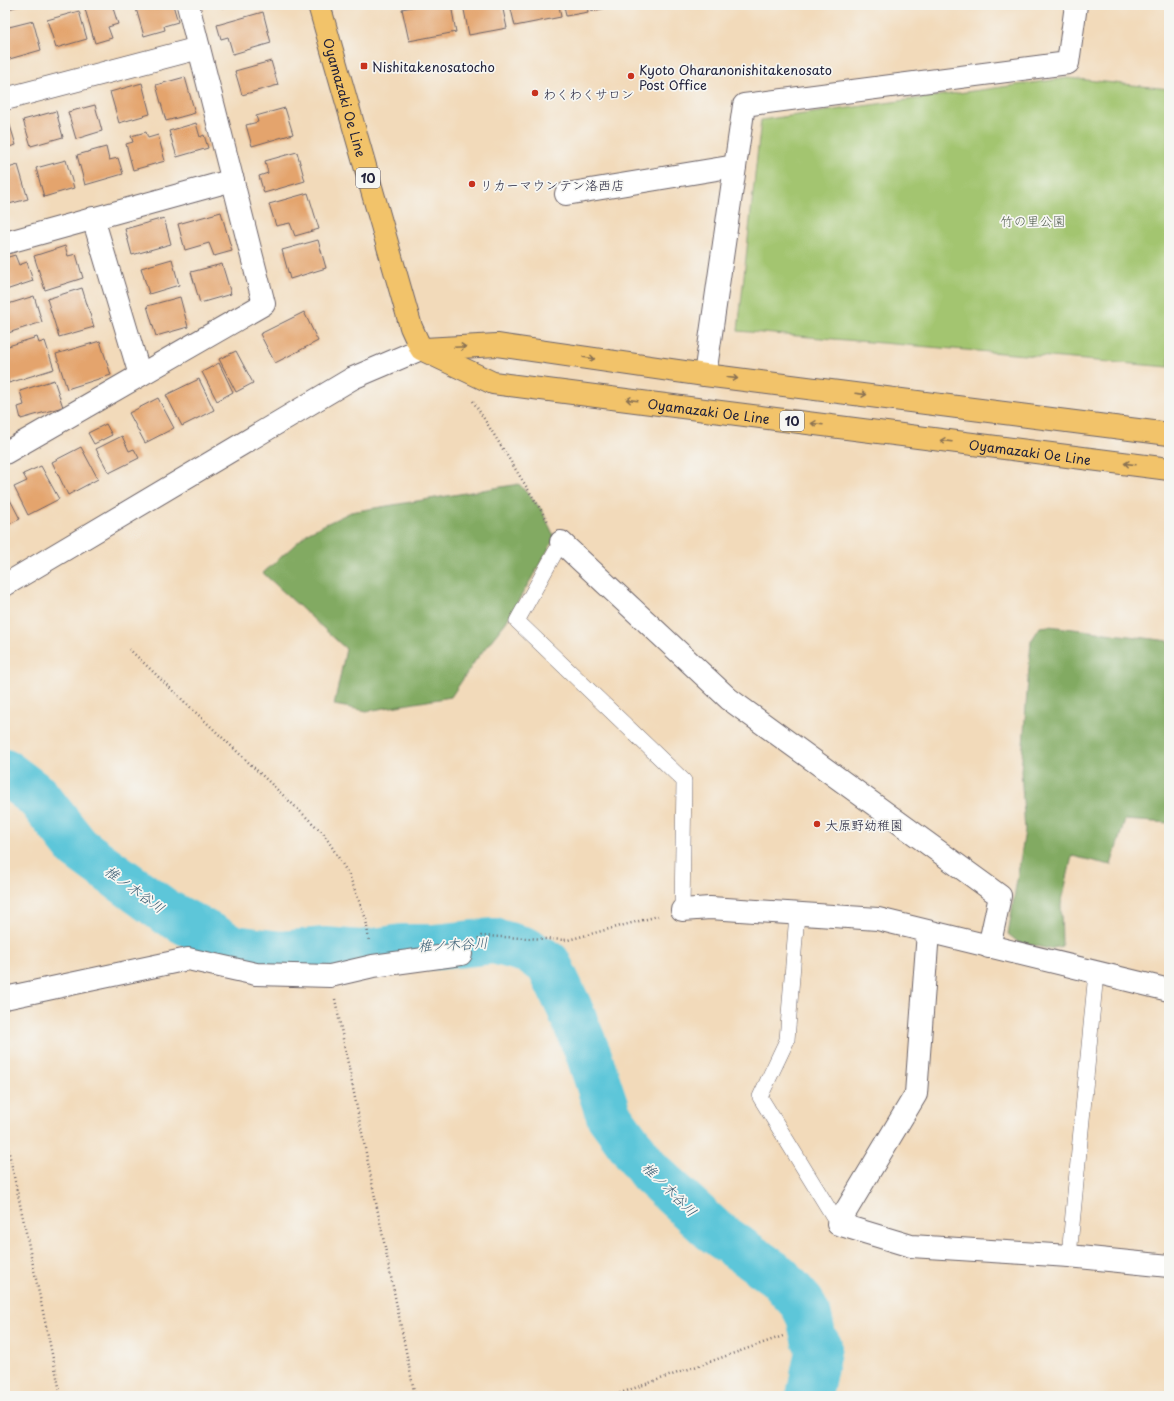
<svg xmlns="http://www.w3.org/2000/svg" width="1174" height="1401" font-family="'Playpen Sans','Klee One',sans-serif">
<rect width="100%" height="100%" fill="#f6f6f2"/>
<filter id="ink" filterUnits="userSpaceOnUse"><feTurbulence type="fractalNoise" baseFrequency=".025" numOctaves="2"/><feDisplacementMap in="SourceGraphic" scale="8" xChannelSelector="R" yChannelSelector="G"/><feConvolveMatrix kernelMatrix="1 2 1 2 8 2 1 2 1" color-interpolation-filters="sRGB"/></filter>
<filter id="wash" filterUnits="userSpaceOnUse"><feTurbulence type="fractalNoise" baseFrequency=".012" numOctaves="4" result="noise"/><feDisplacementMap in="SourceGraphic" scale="16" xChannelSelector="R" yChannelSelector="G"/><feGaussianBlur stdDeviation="0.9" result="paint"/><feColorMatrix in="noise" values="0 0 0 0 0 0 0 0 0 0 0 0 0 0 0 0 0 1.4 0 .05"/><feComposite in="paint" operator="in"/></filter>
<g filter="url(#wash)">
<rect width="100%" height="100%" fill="#f2daba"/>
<!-- green -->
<path fill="#a3c56f" stroke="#627455" d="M1068 78 1169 89V367L738 331 761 120Z"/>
<!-- forest -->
<g fill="#82aa62" stroke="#52664e">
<path d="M519 484 541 509 555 538 506 622 475 661 451 697 367 711 334 705 346 649 263 573 309 532 351 512Z"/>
<path d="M1049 626 1169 641V823L1125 820 1111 865 1072 856 1061 905 1062 946 1049 949 1018 942 1008 934 1025 831 1021 771 1031 641 1040 627Z"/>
</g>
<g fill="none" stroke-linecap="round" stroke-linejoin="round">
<!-- river -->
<path stroke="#5dc6d9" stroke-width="46" d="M5 772 37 796 78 848 166 912 234 948 281 954 325 950 361 953 402 947H435L494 941 526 950 548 963 569 1007 589 1056 609 1116 650 1172 713 1230 778 1276 802 1303 809 1317 814 1339 819 1346 809 1396"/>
</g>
<g id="blocks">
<!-- building -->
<g fill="#e4a46d">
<path d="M5 5H22L5 10Z"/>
<path d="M100 5H112L118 24 108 27 112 38 95 43 85 9Z"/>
<path d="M135 5H173L178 22 164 26 165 30 144 36Z"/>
<path d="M222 5H231L222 8Z"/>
<path d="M421 5H451L456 32 409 41 402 9Z"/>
<path d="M463 5H502L507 28 469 35Z"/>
<path d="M510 5H559L561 17 515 26Z"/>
<path d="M564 5H587L588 12 566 16Z"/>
<path d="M591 5H612V7L592 11Z"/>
<path d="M621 5H632V6L622 8Z"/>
<path d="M79 11 87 39 56 48 47 20Z"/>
<path d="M263 12 271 43 233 54 228 37 221 39 217 25Z"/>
<path d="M33 21 41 50 6 60 5 28Z"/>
<path d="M271 61 278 85 242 95 235 71Z"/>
<path d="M185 77 195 113 166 121 156 85Z"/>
<path d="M142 83 150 114 119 123 110 92Z"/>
<path d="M95 105 102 131 76 139 68 112Z"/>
<path d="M285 108 293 134 252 146 246 125 258 122 256 116Z"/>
<path d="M56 111 63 137 31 146 23 120Z"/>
<path d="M8 119 16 145 5 148V120Z"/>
<path d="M196 123 200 137 204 135 208 148 177 157 169 131Z"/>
<path d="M146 132 148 138 158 135 165 161 133 170 126 144 133 142 131 136Z"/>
<path d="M106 147 109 160 118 158 123 174 85 185 77 155Z"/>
<path d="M297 152 305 181 264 193 259 176 268 173 265 161Z"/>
<path d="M66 160 74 188 44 197 36 168Z"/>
<path d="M18 165 28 199 5 205V169Z"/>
<path d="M308 193 319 229 295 236 290 223 276 226 269 204Z"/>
<path d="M221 212 232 251 214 256 209 243 185 250 178 224Z"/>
<path d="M164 218 171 244 132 255 125 229Z"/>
<path d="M318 240 326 268 290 279 282 250Z"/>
<path d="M65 246 68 256 76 254 83 278 45 290 34 256Z"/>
<path d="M15 255 19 265 27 262 33 281 6 290 5 258Z"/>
<path d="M172 259 179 285 149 294 141 268Z"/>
<path d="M222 264 231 294 200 303 191 272Z"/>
<path d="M82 288 94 327 59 337 47 299Z"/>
<path d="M34 296 42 322 5 334V305Z"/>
<path d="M180 297 188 327 156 336 147 306Z"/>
<path d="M304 312 318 341 275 363 260 334Z"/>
<path d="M37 337 39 343 45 341 54 369 9 383 5 370V347Z"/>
<path d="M100 341 111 375 67 389 56 354Z"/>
<path d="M236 351 253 383 236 392 219 359Z"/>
<path d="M219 363 233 392 217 401 202 372Z"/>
<path d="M199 379 214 410 182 426 166 395Z"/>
<path d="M54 380 63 407 21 419 18 407 24 405 20 391Z"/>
<path d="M158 398 174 428 145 443 129 413Z"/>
<path d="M106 424 112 435 94 444 88 433Z"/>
<path d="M122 436 129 451 134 449 139 458 109 473 96 449Z"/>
<path d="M81 447 98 479 68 495 52 462Z"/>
<path d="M41 466 59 499 28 515 14 487 27 481 23 474Z"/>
<path d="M5 490 20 519 5 526Z"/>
</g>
</g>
</g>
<g filter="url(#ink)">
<use href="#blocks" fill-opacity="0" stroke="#6b6267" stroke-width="1"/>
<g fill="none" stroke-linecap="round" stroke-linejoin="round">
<defs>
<g id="lane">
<path d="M561 542 517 621 684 781 682 910"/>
<path d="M797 914 787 1040 760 1097 838 1224"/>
<path d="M1069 1256 1096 973"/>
</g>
<g id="street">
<path d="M5 99 199 48"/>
<path d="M566 194 735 166"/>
<path d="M93 218 140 375"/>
<path d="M5 243 233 180"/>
<path d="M705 375 744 105 1068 63 1076 5"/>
<path d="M5 453 264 304 188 5"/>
<path d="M561 542 729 699 1000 896 989 947"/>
<path d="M5 585 353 378 421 349"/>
<path d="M682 910 710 908 878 919 1169 990"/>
<path d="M928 932 916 1094 838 1224 911 1246 1069 1256 1169 1266"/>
<path d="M5 998 188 959 256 974 330 976 373 966 461 954"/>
</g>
<g id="primary">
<path id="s1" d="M319 5 411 327 421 349 493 383 1169 469"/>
<path d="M424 349 497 345 705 375 1169 434"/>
</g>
</defs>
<!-- lane casing -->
<use href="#lane" stroke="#6b6267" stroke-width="16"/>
<!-- street casing -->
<use href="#street" stroke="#6b6267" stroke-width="24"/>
<!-- primary casing -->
<use href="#primary" stroke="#6b6267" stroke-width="24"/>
<!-- path -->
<g stroke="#6b6267" stroke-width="2.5" stroke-dasharray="1 3" stroke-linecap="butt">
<path d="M473 401 549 523"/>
<path d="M129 649 324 834 349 875 366 919 369 942"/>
<path d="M478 939 481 936 568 940 658 916"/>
<path d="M335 999 415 1396"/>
<path d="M5 1134 61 1396"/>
<path d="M612 1396 783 1336"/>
</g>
<!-- lane -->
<use href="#lane" stroke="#fff" stroke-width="15"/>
<!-- street -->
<use href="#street" stroke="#fff" stroke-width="22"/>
<!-- primary -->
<use href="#primary" stroke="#f2c36a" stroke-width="22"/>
</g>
<!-- one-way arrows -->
<defs><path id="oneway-shaft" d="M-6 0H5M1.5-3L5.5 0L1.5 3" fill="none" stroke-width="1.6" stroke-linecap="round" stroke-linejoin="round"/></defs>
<g stroke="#8a7252">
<use href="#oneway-shaft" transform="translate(460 347) rotate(-3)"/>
<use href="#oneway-shaft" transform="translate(589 358) rotate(8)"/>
<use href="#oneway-shaft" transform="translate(732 378) rotate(7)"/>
<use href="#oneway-shaft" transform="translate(861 394) rotate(7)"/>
<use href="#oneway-shaft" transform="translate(632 400) rotate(-173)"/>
<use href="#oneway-shaft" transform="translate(817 424) rotate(-173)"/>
<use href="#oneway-shaft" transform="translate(946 441) rotate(-173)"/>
<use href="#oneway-shaft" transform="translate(1130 464) rotate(-173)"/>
</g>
</g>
<!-- markers -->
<g fill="#c8321e" stroke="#f6f6f2" stroke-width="1.5">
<rect x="360" y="62" width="8" height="8" rx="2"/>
<circle cx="631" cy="76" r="4"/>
<circle cx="535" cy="93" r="4"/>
<circle cx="472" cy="184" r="4"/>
<circle cx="817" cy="824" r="4"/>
</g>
<g text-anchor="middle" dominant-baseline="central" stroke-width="3.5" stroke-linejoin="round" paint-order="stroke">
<!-- shield labels -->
<g fill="#f6f6f2" stroke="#626272" stroke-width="1">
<rect x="356" y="168" width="24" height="20" rx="3"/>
<rect x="780" y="411" width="24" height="20" rx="3"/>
</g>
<g font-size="12" font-weight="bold" fill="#22223b">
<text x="368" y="178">10</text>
<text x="792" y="421">10</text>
</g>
<!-- poi labels -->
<g font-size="13" fill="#22223b" stroke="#f6f6f2" text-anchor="start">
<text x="372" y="66">Nishitakenosatocho</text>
<text x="639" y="69">Kyoto Oharanonishitakenosato<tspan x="639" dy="15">Post Office</tspan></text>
<text x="543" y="93">わくわくサロン</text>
<text x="480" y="184">リカーマウンテン洛西店</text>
<text x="825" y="824">大原野幼稚園</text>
</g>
<!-- street labels -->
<g font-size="13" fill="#22223b" stroke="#f6f6f2">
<text stroke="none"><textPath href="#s1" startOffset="96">Oyamazaki Oe Line</textPath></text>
<text stroke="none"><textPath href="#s1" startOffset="656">Oyamazaki Oe Line</textPath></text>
<text stroke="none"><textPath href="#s1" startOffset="980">Oyamazaki Oe Line</textPath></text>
</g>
<!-- park labels -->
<g font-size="13" fill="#4f5b4d" stroke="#f6f6f2">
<text x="1033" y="220">竹の里公園</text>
</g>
<!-- water labels -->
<g font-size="14" font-style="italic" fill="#375b72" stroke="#f6f6f2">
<text transform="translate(135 889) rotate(36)">椎ノ木谷川</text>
<text transform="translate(453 944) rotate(-3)">椎ノ木谷川</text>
<text transform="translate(670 1189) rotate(45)">椎ノ木谷川</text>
</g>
</g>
<!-- margin -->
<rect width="1174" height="1401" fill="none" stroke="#f6f6f2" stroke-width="20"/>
</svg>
